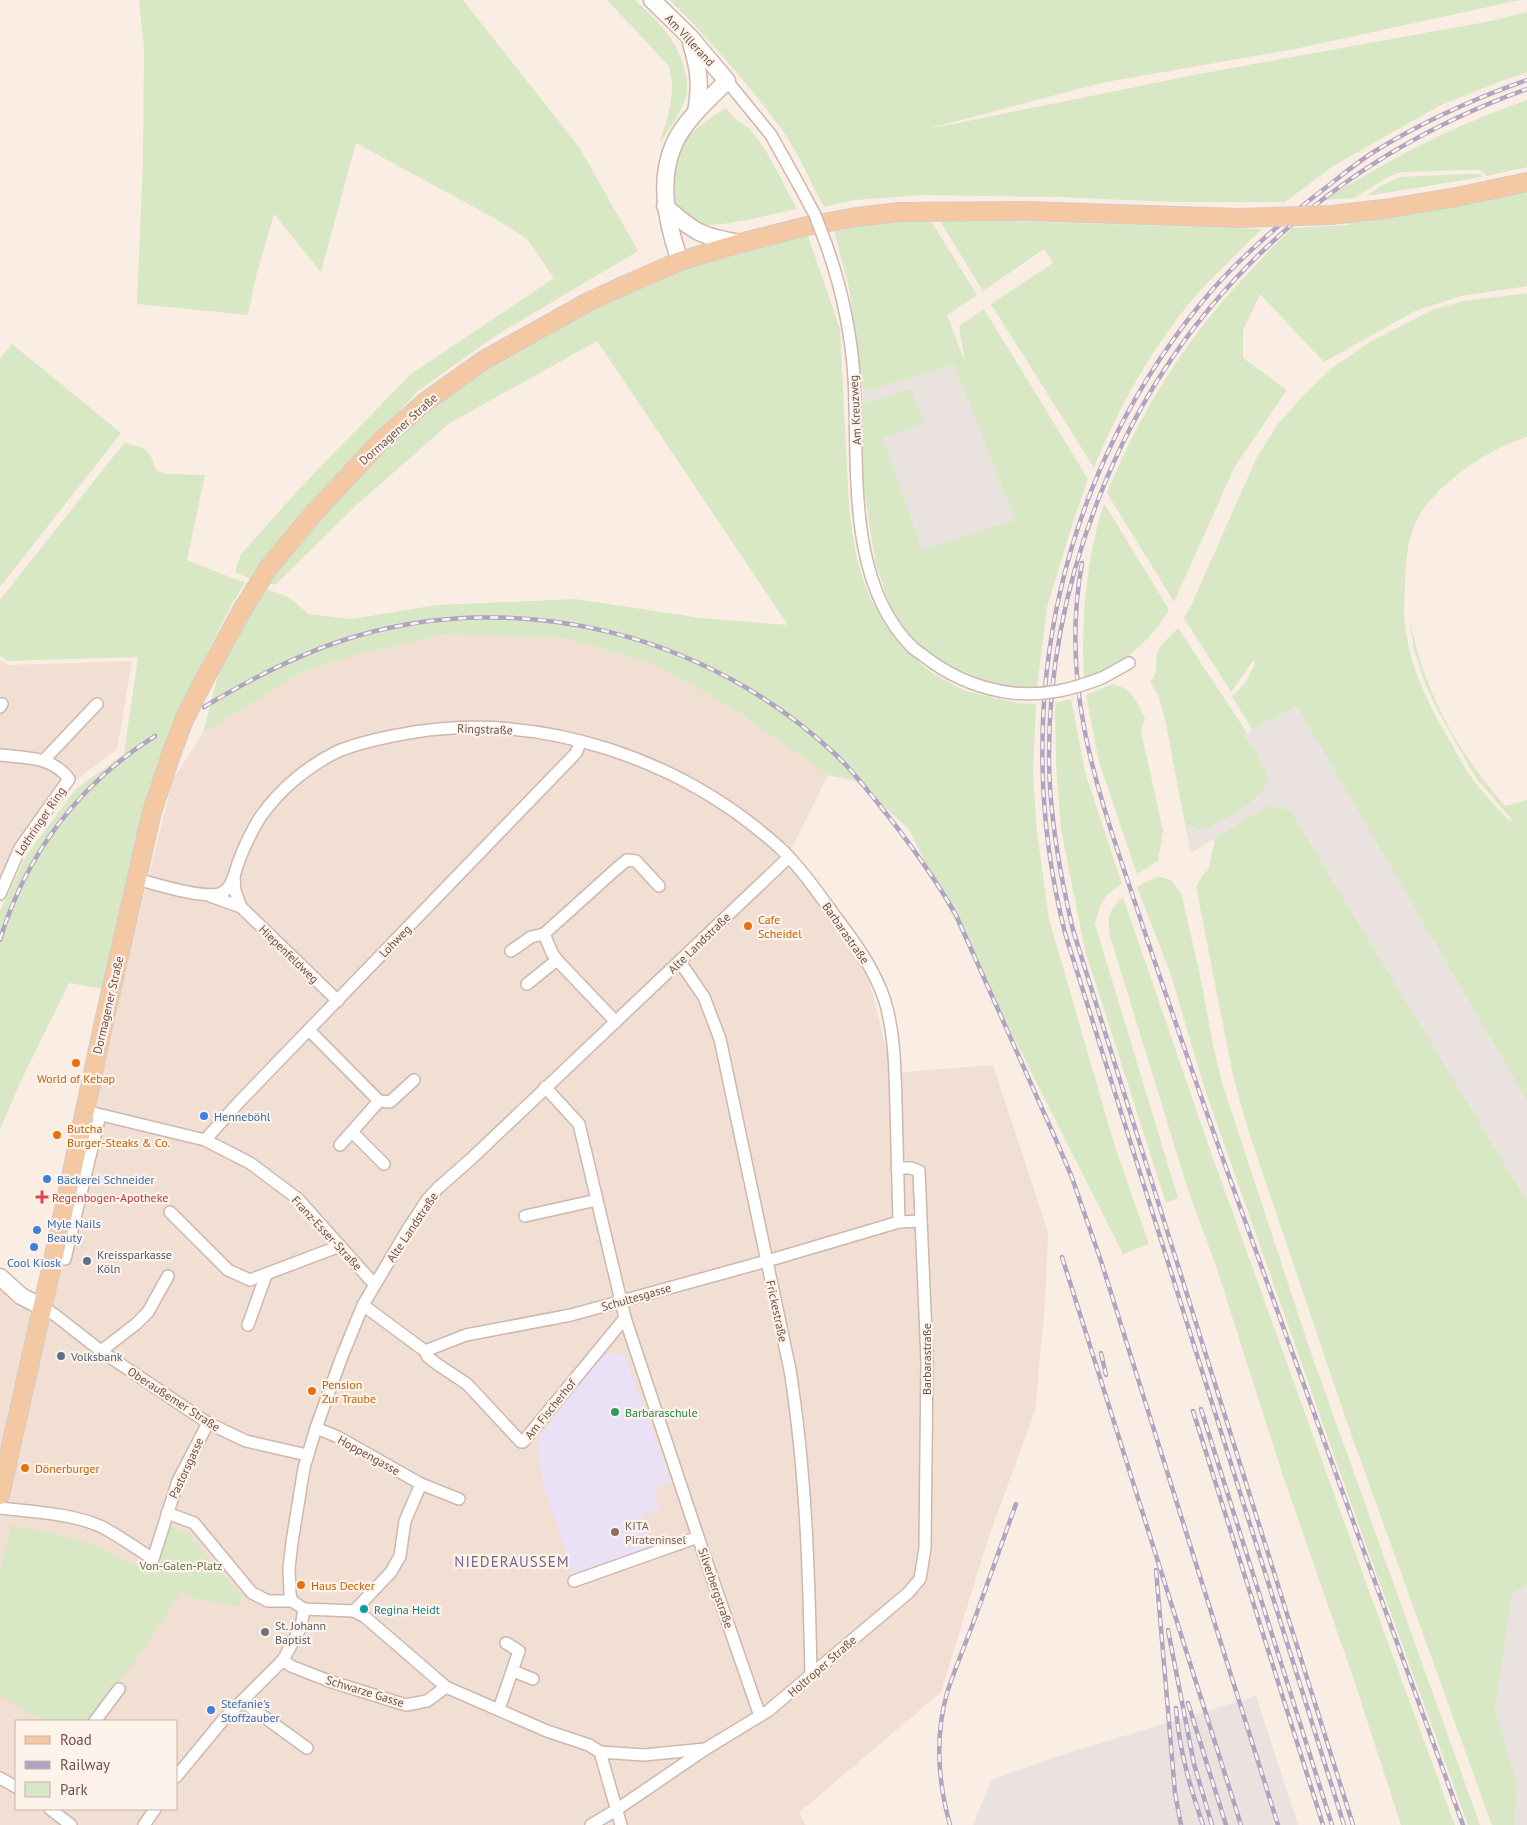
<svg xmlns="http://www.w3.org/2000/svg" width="1527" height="1825" font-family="'PT Sans',sans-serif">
<rect width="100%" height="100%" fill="#faeee4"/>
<!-- residential -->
<g fill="#f1dfd3" fill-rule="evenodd">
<path d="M448 634 568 639 651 663 731 707 828 775 787 858 867 971 892 1073 993 1065 1048 1232 1045 1305 1035 1411 988 1539 941 1692 799 1813 806 1825H0V1286L41 1321 91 1108 173 779 203 733 302 672 363 653ZM16 1721H176V1809H16Z"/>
<path d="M0 660 8 665 132 661 117 749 73 782 21 850 0 896Z"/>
</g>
<!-- industrial -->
<g fill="#eae2de">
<path d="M954 365 1015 520 922 551 883 438 911 389 862 404 863 392Z"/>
<path d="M1297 706 1527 1101V1201L1290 810 1268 806 1191 853 1185 824 1192 829 1209 828 1251 803 1260 795 1253 747 1243 735Z"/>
<path d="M1527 1585V1825H1515L1517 1783 1495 1710 1512 1594Z"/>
<path d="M1256 1696 1298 1825H973L991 1780 1061 1755Z"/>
</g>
<!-- education -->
<path fill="#ebe1f6" d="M602 1353 625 1354 631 1371 630 1372 631 1376H633L671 1482 654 1488 660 1509 641 1516 652 1549 574 1576 542 1482 538 1439Z"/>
<!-- green -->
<g fill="#d8e7c4">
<path d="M139 0H463L579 147 638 251 495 336 418 391 263 561 251 579 235 572 241 554 300 488 411 374 554 278 527 239 496 219 356 143 321 272 274 214 256 276 248 315 137 304 143 159 144 50Z"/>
<path d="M607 0H635C657 21 679 41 685 72 687 80 688 91 685 99 680 115 669 129 660 143 667 118 678 91 668 65Z"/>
<path d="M670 0H1520L1295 49 1101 83 924 130 1199 74 1491 21 1527 12V73L1504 80 1441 105 1333 166 1285 202H1173L1058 197 923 195 854 200 824 207C810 182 799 153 782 130 748 84 710 40 670 0Z"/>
<path d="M1527 100V167L1487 176 1482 171 1475 170 1402 172 1388 177 1354 198 1325 200C1338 190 1354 182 1368 174 1418 144 1471 120 1527 100Z"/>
<path d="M726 108 735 119 750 129 765 149 797 209C774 213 711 231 691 223 682 220 677 208 675 199 663 153 690 130 726 108Z"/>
<path d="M1462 174H1479L1483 177 1366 196 1382 185 1401 177Z"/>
<path d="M1527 191V286L1461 296 1415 311 1324 362 1260 294 1243 331V358L1287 390 1235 466 1174 602 1107 493C1142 408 1189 334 1253 268 1266 254 1279 240 1293 228L1350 225 1349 222 1441 209Z"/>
<path d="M972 220 1262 229C1238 252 1214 275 1192 300 1151 349 1118 409 1094 468L991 304 1053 263 1044 249 983 291 940 221Z"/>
<path d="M931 221 977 295 947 315 965 362 959 326 984 309 1088 479 1073 522 1047 607 1037 687H1004L989 684 967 676 944 665 908 635 890 605 876 565 863 484 862 404 911 389 924 423 883 438 922 550 1015 520 954 365 863 392 849 288 834 231 880 223Z"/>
<path d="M807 233 840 329 849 508 856 556 868 594 885 625 902 647 929 671 948 682 966 691 1017 703 1036 704 1033 775 1037 832 1049 919 1115 1147 1149 1244 1123 1254 908 828 855 781 828 775 731 707 651 663 568 639 448 634 363 653 302 672 203 733 216 683 242 606 256 585 288 597 309 614 351 619 437 605 575 599 701 618 788 625 597 341 450 423 352 509 275 585 258 579 426 401 620 296 683 266Z"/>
<path d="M1527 293V437C1501 445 1479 458 1458 474 1416 508 1406 531 1405 585 1405 598 1403 613 1405 626 1410 667 1428 703 1448 738 1455 749 1460 761 1467 771 1479 789 1494 804 1508 820L1513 821 1476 778 1438 711 1426 686 1414 650 1409 613C1422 689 1455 748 1505 806L1527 800V1101L1297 706 1252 730 1232 696 1245 683 1255 664 1253 661 1231 692 1184 618 1191 606 1256 459 1278 424 1304 395 1332 368 1370 342 1432 310 1464 301Z"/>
<path d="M12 344 121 433 0 587V359Z"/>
<path d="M124 443C145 448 149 447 156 470L165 474 205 475 187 560 245 583 232 604 174 718 145 804 102 989 69 983 20 1083 0 1129V911L26 856 75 790 124 754 138 657 8 661 0 656V600Z"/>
<path d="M1104 503 1169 610C1149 643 1121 666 1084 678 1081 618 1086 560 1104 503Z"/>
<path d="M1178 628 1247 733 1243 735 1253 747 1269 779C1259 804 1231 815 1209 828 1199 830 1193 830 1185 824L1165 719 1158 694 1150 682C1159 672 1155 665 1157 654 1159 645 1172 635 1178 628Z"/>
<path d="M1113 684C1133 689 1136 702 1145 718L1141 731 1163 831 1158 861 1137 874 1099 762 1086 695Z"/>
<path d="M1071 699 1085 772 1122 884C1103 896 1100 903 1095 924L1178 1198 1166 1203 1085 950 1061 829 1056 766 1055 703Z"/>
<path d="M1268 806 1290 810 1527 1201V1585L1512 1594 1495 1710 1517 1783 1515 1825H1492L1490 1820 1350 1431 1250 1136 1234 1080 1196 887 1203 875 1209 868 1215 838Z"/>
<path d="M1157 876 1171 880 1181 893 1199 970 1213 1045 1222 1083 1310 1350 1480 1825H1468L1363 1537 1205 1090 1171 975 1137 887Z"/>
<path d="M1123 897 1208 1144 1373 1602 1455 1825H1401L1353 1677 1283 1476 1216 1266 1189 1193 1110 936C1107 915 1108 912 1123 897Z"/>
<path d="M11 1526 39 1530 94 1545 147 1572 156 1558 168 1526 185 1532 242 1596 240 1607 188 1597 181 1590 146 1646 90 1721H43L0 1695V1570Z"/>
</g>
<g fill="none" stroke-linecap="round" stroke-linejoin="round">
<defs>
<g id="street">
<path d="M727 81 771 135 800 187"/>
<path d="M826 244C841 286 851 332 854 377 859 464 845 582 913 648 919 653 926 657 932 662 956 679 982 689 1012 693"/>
<path d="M1102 678 1129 663"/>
<path d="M0 707 2 704"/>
<path d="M0 755C26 758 52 756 69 779L20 848 0 894"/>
<path d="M44 760 97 704"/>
<path d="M234 877 235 891 241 907 338 1001"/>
<path d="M137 879C156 884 205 900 222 893 226 891 228 888 230 885 234 878 236 870 238 863 244 847 252 830 261 816 281 788 310 764 341 750 365 741 390 736 415 732 545 712 683 760 780 848 800 867 816 890 832 912 853 940 874 967 885 1001 895 1035 895 1071 896 1105 897 1144 898 1183 899 1222"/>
<path d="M210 896 241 907"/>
<path d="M511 951 531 937 544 934"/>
<path d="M680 962 704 997 720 1039 790 1370C806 1471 809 1573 811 1675"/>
<path d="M527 984 557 960"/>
<path d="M616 1022 557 960 552 953 544 934 615 870 627 860 636 861 659 886"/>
<path d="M309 1030 379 1101 390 1102 414 1080"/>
<path d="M545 1087 579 1124 625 1318 698 1537 760 1716"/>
<path d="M85 1111 205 1140 250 1163 298 1199 374 1284"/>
<path d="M353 1133 384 1164"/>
<path d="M205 1140 241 1100 576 753 581 741"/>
<path d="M340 1145 379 1101"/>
<path d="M170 1212 228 1270 250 1280 340 1246"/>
<path d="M525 1216 597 1200"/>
<path d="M53 1260 65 1259 100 1115"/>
<path d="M363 1305 425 1351 428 1357 437 1364 467 1384 521 1442H523L625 1318"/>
<path d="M42 1307 55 1315 101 1351 208 1423 246 1441 307 1455"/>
<path d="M248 1325 266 1275"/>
<path d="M101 1351 136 1324 148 1312 168 1276"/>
<path d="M425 1351 466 1335 571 1315 767 1261 899 1222 921 1221"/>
<path d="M316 1428 338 1437 421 1484 459 1499"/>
<path d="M0 1508C33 1512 69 1513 100 1526 118 1535 136 1548 153 1559L178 1481 208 1423"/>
<path d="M167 1513 194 1523 252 1593 268 1601H292"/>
<path d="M574 1581 698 1537"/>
<path d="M304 1609 292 1601 290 1594 289 1568 292 1542 304 1468 316 1428 341 1359 363 1305 408 1229 427 1200 438 1188 471 1159 789 857"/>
<path d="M304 1609 354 1611 365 1617 446 1687 547 1731 589 1745 600 1752 621 1825"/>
<path d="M354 1611 391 1572 400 1556 405 1521 421 1484"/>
<path d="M283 1660 291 1666 329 1681 406 1705 427 1701 446 1687"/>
<path d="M513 1671 533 1679"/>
<path d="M242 1701 307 1748"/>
<path d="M499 1709 519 1651 506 1643"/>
<path d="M95 1721 119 1689"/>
<path d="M600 1752 644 1755 705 1749"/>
<path d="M176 1777 223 1720 283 1660 301 1627 304 1609"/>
<path d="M0 1778 16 1787"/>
<path d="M50 1809 71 1825"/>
<path d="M144 1825 155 1809"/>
<path d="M591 1825 616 1810 707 1748 768 1711 908 1593 920 1579 925 1548 927 1360 919 1171 911 1168H897"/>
</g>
<g id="secondary">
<path d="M652 0 690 37 727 81C710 98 685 120 675 142 657 180 667 224 680 261"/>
<path d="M691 43C699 69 701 85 696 112"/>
<path d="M665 206C693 232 703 237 740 243"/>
<path d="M0 1277 21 1296 42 1307"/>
</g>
<g id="primary">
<path d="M1384 209 1456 197 1527 182"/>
<path d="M201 686 242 610 269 567 313 514 381 441 425 402 484 360 588 302 625 285 680 261 740 243 807 226 856 217 900 212 1025 211 1239 218"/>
<path d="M0 1495 53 1260 103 1026 152 812 172 752"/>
</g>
</defs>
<!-- street casing -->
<use href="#street" stroke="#cdb7af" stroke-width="14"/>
<!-- secondary casing -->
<use href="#secondary" stroke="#cfb6ac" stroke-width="19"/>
<!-- primary casing -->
<use href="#primary" stroke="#d4cbc9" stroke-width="20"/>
<!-- street -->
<use href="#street" stroke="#fff" stroke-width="11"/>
<!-- secondary -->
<use href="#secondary" stroke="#fff" stroke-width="16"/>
<!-- primary -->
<use href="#primary" stroke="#f4c8a2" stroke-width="18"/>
<defs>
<g id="rail">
<path d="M1082 563C1057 699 1106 812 1147 939 1180 1036 1213 1133 1248 1229 1319 1428 1391 1626 1463 1825"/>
<path d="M204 707C249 680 294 656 344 640 516 585 706 633 836 755 851 769 864 786 877 802 906 838 933 875 956 915L1056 1140 1071 1175 1101 1261 1278 1825"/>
<path d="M0 940C26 854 79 784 155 736"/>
<path d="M1062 1257 1241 1825"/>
<path d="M1101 1353 1106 1375"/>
<path d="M1201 1409 1332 1825"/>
<path d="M1193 1411 1323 1825"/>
<path d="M1156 1570 1175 1793 1181 1825"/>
<path d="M1168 1630 1194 1764 1212 1825"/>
<path d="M1188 1703 1226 1825"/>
<path d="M1176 1708C1179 1749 1190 1787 1203 1825"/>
<path d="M950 1825C938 1782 935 1736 947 1693 955 1668 966 1643 975 1618 989 1580 1002 1542 1016 1504"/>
<path d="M1344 1825 1065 933C1008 706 1059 468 1213 289 1244 254 1280 224 1316 195 1335 181 1352 166 1372 153 1420 123 1473 99 1527 80"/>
<path d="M1353 1825 1073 930C1060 875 1050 820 1049 763 1048 670 1066 581 1100 495 1176 301 1331 159 1527 89"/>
</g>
</defs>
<!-- rail casing -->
<use href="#rail" stroke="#b0a4c3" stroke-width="4.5"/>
<!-- rail -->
<use href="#rail" stroke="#fdf3ea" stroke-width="2.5" stroke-dasharray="8" stroke-linecap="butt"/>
<defs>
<g id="street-bridge">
<path d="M800 187 815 215 826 244"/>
<path d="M1012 693C1046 696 1070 690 1102 678"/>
</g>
<g id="primary-bridge">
<path d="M1239 218 1331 215 1384 209"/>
<path d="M172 752 184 720 201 686"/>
</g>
</defs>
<!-- street-bridge casing -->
<use href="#street-bridge" stroke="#cdb7af" stroke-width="14" stroke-linecap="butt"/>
<!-- primary-bridge casing -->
<use href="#primary-bridge" stroke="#d4cbc9" stroke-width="20" stroke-linecap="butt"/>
<!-- street-bridge -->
<use href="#street-bridge" stroke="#fff" stroke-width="11"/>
<!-- primary-bridge -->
<use href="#primary-bridge" stroke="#f4c8a2" stroke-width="18"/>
</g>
<!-- markers -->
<g fill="#e8710a" stroke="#fdf3ea" stroke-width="2">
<circle cx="748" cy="926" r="5"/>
<circle cx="76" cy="1063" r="5"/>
<circle cx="57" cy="1135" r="5"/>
<circle cx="312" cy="1391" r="5"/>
<circle cx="25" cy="1468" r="5"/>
<circle cx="301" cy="1585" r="5"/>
</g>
<g fill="#3f7fe0" stroke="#fdf3ea" stroke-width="2">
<circle cx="204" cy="1116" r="5"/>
<circle cx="47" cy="1179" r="5"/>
<circle cx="37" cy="1230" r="5"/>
<circle cx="34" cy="1247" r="5"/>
<circle cx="211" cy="1710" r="5"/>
</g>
<path fill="#e0444e" stroke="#fdf3ea" stroke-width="2" d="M39.5 1189.5h5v5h5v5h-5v5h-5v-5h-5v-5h5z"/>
<g fill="#5c6f8a" stroke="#fdf3ea" stroke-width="2">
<circle cx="87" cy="1261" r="5"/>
<circle cx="61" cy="1356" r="5"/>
</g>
<circle fill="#2e9e5b" stroke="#fdf3ea" stroke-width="2" cx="615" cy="1412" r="5"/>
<circle fill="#8d6e63" stroke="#fdf3ea" stroke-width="2" cx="615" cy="1532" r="5"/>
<circle fill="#0f9aa8" stroke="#fdf3ea" stroke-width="2" cx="364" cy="1609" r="5"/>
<circle fill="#6b7280" stroke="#fdf3ea" stroke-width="2" cx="265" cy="1632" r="5"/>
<g text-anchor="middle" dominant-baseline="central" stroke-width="4.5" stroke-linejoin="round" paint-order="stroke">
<!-- street labels -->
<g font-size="12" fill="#71534c" stroke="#fdf3ea">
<text transform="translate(690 40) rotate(47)">Am Villerand</text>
<text transform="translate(855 410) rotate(-93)">Am Kreuzweg</text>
<text transform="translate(398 429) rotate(-42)">Dormagener Straße</text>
<text transform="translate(485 729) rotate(2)">Ringstraße</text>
<text transform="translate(40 821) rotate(-56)">Lothringer Ring</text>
<text transform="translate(846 933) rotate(55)">Barbarastraße</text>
<text transform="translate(395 941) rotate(-46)">Lohweg</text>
<text transform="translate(699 943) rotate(-44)">Alte Landstraße</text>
<text transform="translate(289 954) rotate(44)">Hiepenfeldweg</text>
<text transform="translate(108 1005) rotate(-77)">Dormagener Straße</text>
<text transform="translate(412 1227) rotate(-56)">Alte Landstraße</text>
<text transform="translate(327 1233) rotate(47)">Franz-Esser-Straße</text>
<text transform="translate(636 1297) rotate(-16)">Schultesgasse</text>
<text transform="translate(777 1311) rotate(78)">Frickestraße</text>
<text transform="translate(926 1359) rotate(-90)">Barbarastraße</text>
<text transform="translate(174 1399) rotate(33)">Oberaußemer Straße</text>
<text transform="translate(550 1409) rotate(-51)">Am Fischerhof</text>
<text transform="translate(369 1455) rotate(29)">Hoppengasse</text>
<text transform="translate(186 1468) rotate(-65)">Pastorsgasse</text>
<text transform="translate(716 1588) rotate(71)">Silverbergstraße</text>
<text transform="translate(822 1666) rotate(-41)">Holtroper Straße</text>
<text transform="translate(365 1691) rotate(17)">Schwarze Gasse</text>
</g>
<!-- food labels -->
<g font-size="12" fill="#c56008" stroke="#fdf3ea" text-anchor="start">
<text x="758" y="919">Cafe<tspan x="758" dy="14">Scheidel</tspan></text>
<text x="76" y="1078" text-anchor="middle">World of Kebap</text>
<text x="67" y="1128">Butcha<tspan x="67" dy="14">Burger-Steaks &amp; Co.</tspan></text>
<text x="322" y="1384">Pension<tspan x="322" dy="14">Zur Traube</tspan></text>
<text x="35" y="1468">Dönerburger</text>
<text x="311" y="1585">Haus Decker</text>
</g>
<!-- shop labels -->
<g font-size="12" fill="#366cbe" stroke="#fdf3ea" text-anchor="start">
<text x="214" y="1116">Henneböhl</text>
<text x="57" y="1179">Bäckerei Schneider</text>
<text x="47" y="1223">Myle Nails<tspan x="47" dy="14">Beauty</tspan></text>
<text x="34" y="1262" text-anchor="middle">Cool Kiosk</text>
<text x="221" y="1703">Stefanie's<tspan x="221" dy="14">Stoffzauber</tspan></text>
</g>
<!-- health labels -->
<g font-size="12" fill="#be3a42" stroke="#fdf3ea" text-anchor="start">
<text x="52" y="1197">Regenbogen-Apotheke</text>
</g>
<!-- service labels -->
<g font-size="12" fill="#4e5e75" stroke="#fdf3ea" text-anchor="start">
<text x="97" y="1254">Kreissparkasse<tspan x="97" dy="14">Köln</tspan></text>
<text x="71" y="1356">Volksbank</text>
</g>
<!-- leisure labels -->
<g font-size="12" fill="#27864d" stroke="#fdf3ea" text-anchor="start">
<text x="625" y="1412">Barbaraschule</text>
</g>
<!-- education labels -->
<g font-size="12" fill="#785e54" stroke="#fdf3ea" text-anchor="start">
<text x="625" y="1525">KITA<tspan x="625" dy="14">Pirateninsel</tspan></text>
</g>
<!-- park labels -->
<g font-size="12" fill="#5b7645" stroke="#fdf3ea">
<text x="181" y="1565">Von-Galen-Platz</text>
</g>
<!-- culture labels -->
<g font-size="12" fill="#0d838f" stroke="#fdf3ea" text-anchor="start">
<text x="374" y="1609">Regina Heidt</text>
</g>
<!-- worship labels -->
<g font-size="12" fill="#5b616d" stroke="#fdf3ea" text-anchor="start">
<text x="275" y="1625">St. Johann<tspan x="275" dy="14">Baptist</tspan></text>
</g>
<!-- quarter labels -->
<g font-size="15" letter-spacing="1" fill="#79648d" stroke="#fdf3ea">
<text x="512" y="1561">NIEDERAUSSEM</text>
</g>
</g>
<!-- legend -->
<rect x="15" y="1720" width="162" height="90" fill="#fdf3ea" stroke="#c5b3ab"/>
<rect x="25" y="1736" width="25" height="8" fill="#f4c8a2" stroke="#c5b3ab"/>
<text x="60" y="1745" font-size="15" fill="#71534c">Road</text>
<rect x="25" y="1761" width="25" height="8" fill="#b0a4c3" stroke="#c5b3ab"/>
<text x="60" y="1770" font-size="15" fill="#71534c">Railway</text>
<rect x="25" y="1782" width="25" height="15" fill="#d8e7c4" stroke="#c5b3ab"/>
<text x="60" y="1795" font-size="15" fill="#71534c">Park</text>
</svg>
